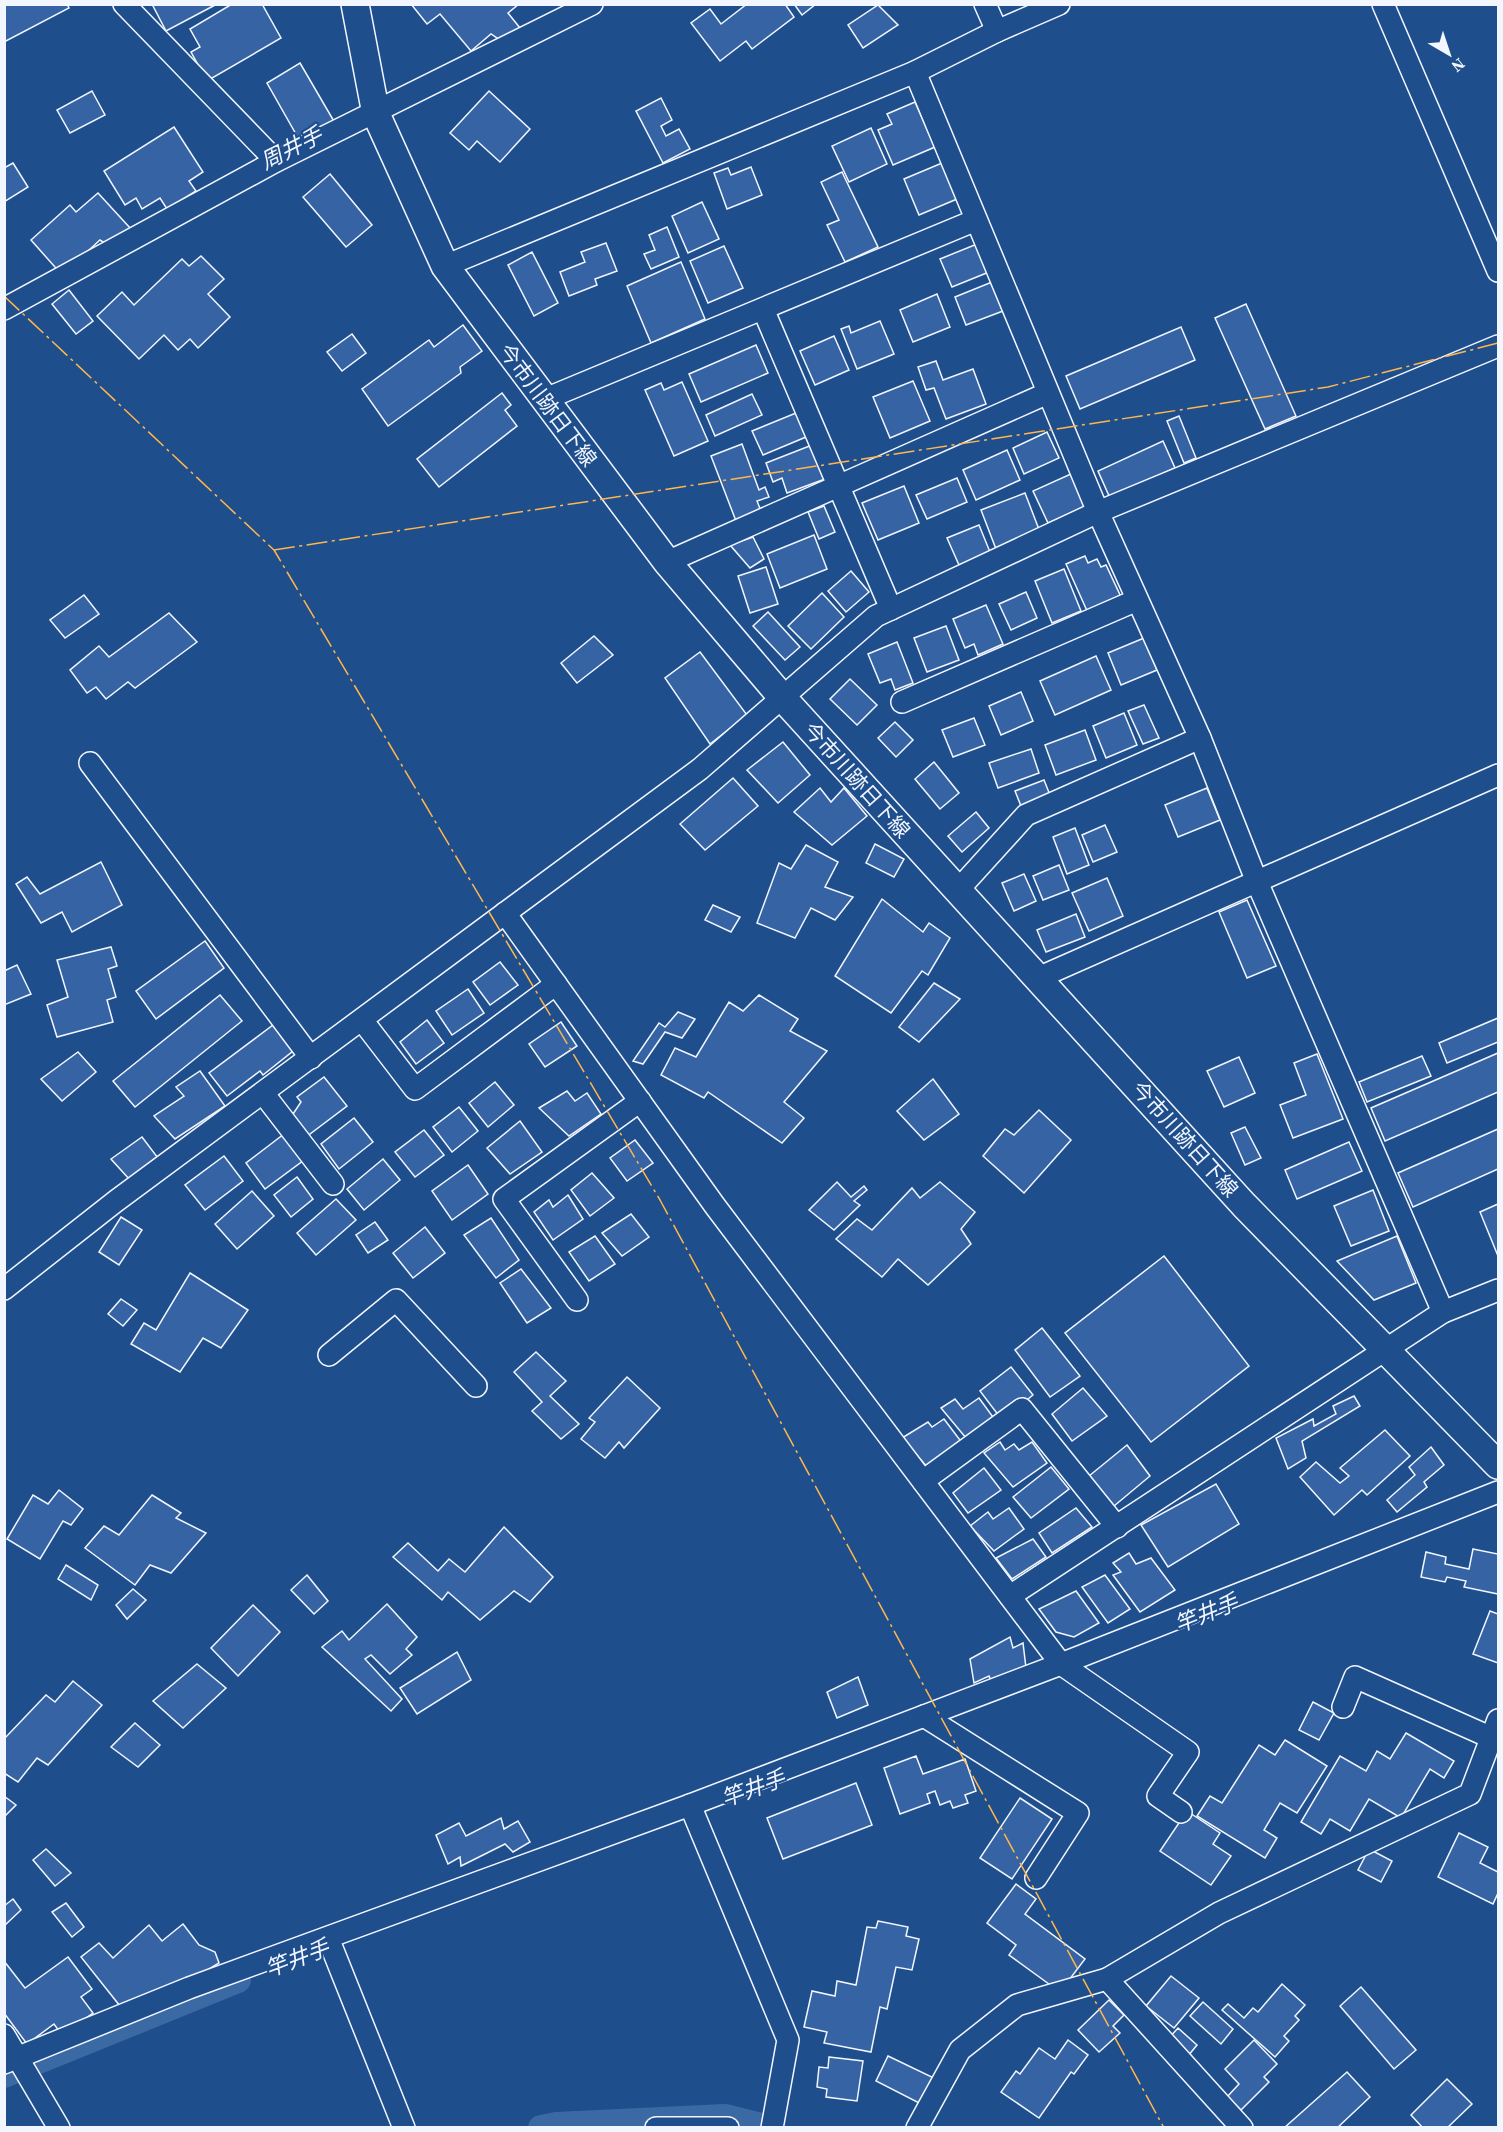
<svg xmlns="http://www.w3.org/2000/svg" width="1503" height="2132" font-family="'Source Serif 4','Noto Sans JP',serif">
<rect width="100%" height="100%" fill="#1f4e8c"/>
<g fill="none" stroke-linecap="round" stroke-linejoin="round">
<!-- canal -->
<g stroke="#3b69a3" stroke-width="26">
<path d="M4 2075 238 1980"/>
<path d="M541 2128 556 2125 725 2117 770 2128"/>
</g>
</g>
<!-- building -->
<g fill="#3563a3" stroke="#f2f6ff" stroke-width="1.5">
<path d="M4 4H67L69 8 4 42Z"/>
<path d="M152 4H217L166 31Z"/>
<path d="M232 4H262L281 38 207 81 191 52 200 47 190 29Z"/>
<path d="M411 4H519L508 13 520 28 503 42 491 34 471 51 440 14 427 24Z"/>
<path d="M747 4H785L794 17 752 49 746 41 720 61 691 23 710 9 721 24Z"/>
<path d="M794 4H816L802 15Z"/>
<path d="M878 5 898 25 863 48 848 25Z"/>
<path d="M300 63 335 123 301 143 267 83Z"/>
<path d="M92 91 105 115 70 133 57 110Z"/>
<path d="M489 91 530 129 500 162 477 141 469 150 450 133Z"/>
<path d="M661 98 672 120 661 126 666 136 679 129 690 149 663 163 636 111Z"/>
<path d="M915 102 935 147 893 165 878 130 892 124 887 114Z"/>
<path d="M174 127 203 172 189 181 196 191 167 209 160 198 142 209 136 198 125 205 104 171Z"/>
<path d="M871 128 887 164 849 182 832 146Z"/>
<path d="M13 163 28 187 4 202V168Z"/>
<path d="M942 163 957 199 919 215 904 179Z"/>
<path d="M751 167 762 195 727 209 714 173 728 168 731 175Z"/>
<path d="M842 172 878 247 845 262 827 225 839 220 821 182Z"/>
<path d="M330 174 372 225 346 247 303 197Z"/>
<path d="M98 193 131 229 111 247 100 240 62 275 31 240 70 205 76 212Z"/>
<path d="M702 202 719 239 688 253 672 216Z"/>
<path d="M667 227 679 257 651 269 644 254 655 250 649 235Z"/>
<path d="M606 243 617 271 595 279 597 285 569 296 560 272 585 262 581 252Z"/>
<path d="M977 244 989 272 952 287 940 259Z"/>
<path d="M724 246 743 288 708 303 690 261Z"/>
<path d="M532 252 558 303 534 316 508 265Z"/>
<path d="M201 256 224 279 208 294 230 317 198 348 190 339 178 350 164 335 139 359 97 316 122 292 134 305 182 259 189 266Z"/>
<path d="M681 262 705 319 651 343 627 286Z"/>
<path d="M992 282 1003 311 966 325 955 297Z"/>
<path d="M69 290 93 321 76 334 52 304Z"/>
<path d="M937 294 950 327 913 342 900 310Z"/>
<path d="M1246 304 1296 416 1265 429 1215 318Z"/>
<path d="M880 321 894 354 857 369 841 329 849 326 851 333Z"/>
<path d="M463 325 482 351 460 367 461 373 388 426 362 389 429 340 434 347Z"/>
<path d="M1181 327 1195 360 1080 409 1066 376Z"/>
<path d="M352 334 366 353 342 371 327 352Z"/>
<path d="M834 336 849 370 815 385 800 351Z"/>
<path d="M756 345 768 373 701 402 689 374Z"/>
<path d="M936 361 943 380 973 369 986 404 946 419 934 388 926 390 918 367Z"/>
<path d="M913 381 930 421 890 438 873 397Z"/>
<path d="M682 382 708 441 674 456 645 390 661 383 664 390Z"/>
<path d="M502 393 511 405 505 410 517 426 439 487 417 459Z"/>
<path d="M752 394 762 415 715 436 706 415Z"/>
<path d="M796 413 806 437 763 455 752 431Z"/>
<path d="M1179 416 1196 458 1184 463 1167 421Z"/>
<path d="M1047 432 1059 458 1024 474 1013 448Z"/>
<path d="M1163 441 1175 468 1110 498 1098 471Z"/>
<path d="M742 444 759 490 765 487 769 497 757 501 761 511 736 521 711 456Z"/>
<path d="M812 445 825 479 787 493 782 478 773 482 766 463Z"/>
<path d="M1007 450 1020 480 976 500 963 470Z"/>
<path d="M1073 473 1087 506 1048 523 1033 491Z"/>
<path d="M957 478 967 502 927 519 916 495Z"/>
<path d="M904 486 919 523 878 540 862 503Z"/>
<path d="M1025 493 1040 532 996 549 981 510Z"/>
<path d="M824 506 835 532 819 539 808 512Z"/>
<path d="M979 525 990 552 959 565 947 538Z"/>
<path d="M814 535 827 569 780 588 767 554Z"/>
<path d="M753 537 764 559 750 568 730 545Z"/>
<path d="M1085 556 1088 563 1097 559 1101 567 1106 565 1121 597 1088 613 1066 564Z"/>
<path d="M766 567 778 604 750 613 738 576Z"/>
<path d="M1064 569 1081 611 1052 623 1035 581Z"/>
<path d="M851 571 869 592 846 612 828 591Z"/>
<path d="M1026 592 1037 618 1011 630 999 604Z"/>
<path d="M822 593 844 617 811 649 788 626Z"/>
<path d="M84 595 99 614 65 638 50 620Z"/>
<path d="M986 605 1003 644 978 655 974 644 965 648 953 619Z"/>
<path d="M768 612 800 647 785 660 753 626Z"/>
<path d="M169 613 197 642 135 688 128 682 106 699 96 687 87 693 70 670 99 646 109 657Z"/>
<path d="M946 626 959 660 927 672 914 638Z"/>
<path d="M594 636 613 655 577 683 561 663Z"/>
<path d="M1144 638 1157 670 1121 685 1108 653Z"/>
<path d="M897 642 913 683 895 690 891 679 880 683 868 654Z"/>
<path d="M700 652 747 715 710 744 665 678Z"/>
<path d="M1096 656 1111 690 1055 715 1040 681Z"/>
<path d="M850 679 877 705 857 725 830 699Z"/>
<path d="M1021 692 1033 721 1001 735 989 706Z"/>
<path d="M1144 705 1159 738 1143 744 1128 711Z"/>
<path d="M1124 713 1137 745 1106 758 1093 726Z"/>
<path d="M974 718 985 745 953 757 942 730Z"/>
<path d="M895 722 913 740 896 757 878 738Z"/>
<path d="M1085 730 1096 760 1056 775 1045 745Z"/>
<path d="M783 742 810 775 778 803 747 770Z"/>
<path d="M1031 749 1039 773 998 788 989 763Z"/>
<path d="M934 762 959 793 940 809 915 779Z"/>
<path d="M733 778 758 806 705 850 680 824Z"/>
<path d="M1044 780 1050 795 1021 806 1015 791Z"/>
<path d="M820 788 831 802 844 788 867 816 832 845 794 812Z"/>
<path d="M1207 788 1220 820 1178 837 1165 805Z"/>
<path d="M976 812 989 828 962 852 948 836Z"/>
<path d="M1105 825 1117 852 1093 862 1082 835Z"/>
<path d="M1075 828 1089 865 1067 874 1053 837Z"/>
<path d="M875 844 904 859 894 877 866 863Z"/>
<path d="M806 845 838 862 825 887 853 897 835 920 811 908 795 938 757 923 779 863 791 869Z"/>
<path d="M101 862 122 905 72 932 62 912 41 923 16 884 27 877 40 894Z"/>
<path d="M1059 865 1069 890 1043 900 1033 876Z"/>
<path d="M1024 874 1036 901 1014 911 1002 883Z"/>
<path d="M1107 878 1123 916 1089 931 1072 893Z"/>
<path d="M882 899 923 932 929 923 950 938 928 975 922 971 891 1013 835 976Z"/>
<path d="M1247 900 1276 966 1247 978 1219 912Z"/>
<path d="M713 905 740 917 731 932 705 920Z"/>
<path d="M1076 914 1085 937 1046 952 1037 930Z"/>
<path d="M205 941 224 968 156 1019 136 991Z"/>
<path d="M111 947 117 966 108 969 116 997 107 1000 113 1022 57 1037 47 1005 68 997 57 960Z"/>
<path d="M500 962 518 985 490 1005 473 982Z"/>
<path d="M17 965 31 994 4 1005V971Z"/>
<path d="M934 983 960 999 919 1042 899 1027Z"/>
<path d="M468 989 484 1013 452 1035 436 1011Z"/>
<path d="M220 995 242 1021 135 1107 113 1081Z"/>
<path d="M759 995 798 1019 790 1031 827 1051 784 1102 804 1118 782 1143 708 1092 704 1098 661 1075 675 1048 696 1057 729 1002 743 1011Z"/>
<path d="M678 1012 695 1019 682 1038 665 1032 643 1064 633 1061 659 1023 665 1027Z"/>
<path d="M1498 1018V1042L1447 1063 1439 1043Z"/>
<path d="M427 1020 444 1043 416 1064 400 1042Z"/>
<path d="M561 1022 577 1046 545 1067 529 1044Z"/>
<path d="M273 1025 293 1051 263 1075 260 1071 227 1096 209 1073Z"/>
<path d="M78 1052 96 1072 62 1101 41 1079Z"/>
<path d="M1498 1053V1092L1385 1141 1371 1108Z"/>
<path d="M1317 1054 1343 1119 1293 1138 1280 1105 1306 1095 1294 1063Z"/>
<path d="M1422 1056 1431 1076 1367 1102 1359 1082Z"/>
<path d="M1239 1057 1255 1093 1224 1107 1207 1071Z"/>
<path d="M200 1071 225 1106 175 1139 154 1116 184 1096 176 1087Z"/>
<path d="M324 1077 347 1106 306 1137 291 1117 301 1102 297 1097Z"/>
<path d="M933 1079 959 1114 924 1140 897 1111Z"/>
<path d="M495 1082 514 1105 488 1127 469 1103Z"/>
<path d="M567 1091 575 1101 587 1093 601 1114 569 1136 539 1108Z"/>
<path d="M459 1107 478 1131 452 1152 433 1127Z"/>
<path d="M1039 1110 1071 1140 1024 1193 983 1156 1005 1129 1014 1135Z"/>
<path d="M354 1118 373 1142 339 1169 321 1144Z"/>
<path d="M520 1121 542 1152 510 1174 487 1148Z"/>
<path d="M1245 1127 1261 1158 1245 1165 1231 1133Z"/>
<path d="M1498 1129V1169L1413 1207 1398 1173Z"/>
<path d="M424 1130 444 1155 415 1177 395 1152Z"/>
<path d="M284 1134 304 1160 265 1189 246 1163Z"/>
<path d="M142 1137 158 1158 130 1180 111 1159Z"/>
<path d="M635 1140 653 1163 627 1181 610 1158Z"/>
<path d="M1349 1142 1362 1171 1297 1199 1285 1170Z"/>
<path d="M224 1156 243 1181 205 1210 185 1185Z"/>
<path d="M383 1159 400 1180 364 1210 347 1189Z"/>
<path d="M468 1165 488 1194 452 1220 432 1191Z"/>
<path d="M592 1173 614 1198 590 1216 571 1190Z"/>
<path d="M297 1177 313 1199 291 1217 274 1195Z"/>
<path d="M837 1182 851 1197 864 1186 867 1190 854 1201 860 1205 834 1230 809 1210Z"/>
<path d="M940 1182 975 1212 961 1229 971 1244 928 1285 898 1259 882 1277 836 1239 857 1219 872 1230 912 1188 920 1198Z"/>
<path d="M1373 1190 1389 1231 1351 1246 1334 1206Z"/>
<path d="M252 1191 274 1216 237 1249 215 1224Z"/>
<path d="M568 1195 583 1219 553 1240 534 1212 549 1200 553 1207Z"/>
<path d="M336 1199 356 1220 316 1255 297 1233Z"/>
<path d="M1498 1204V1256L1480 1212Z"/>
<path d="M631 1214 649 1237 622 1256 602 1233Z"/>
<path d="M121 1217 142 1230 119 1265 99 1252Z"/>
<path d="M491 1218 519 1260 496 1278 464 1235Z"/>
<path d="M375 1222 388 1240 368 1253 356 1235Z"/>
<path d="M425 1227 445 1253 413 1278 393 1253Z"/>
<path d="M595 1236 615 1264 589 1281 569 1252Z"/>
<path d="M1397 1236 1416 1283 1374 1300 1337 1261Z"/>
<path d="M1164 1256 1249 1366 1151 1442 1065 1333Z"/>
<path d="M521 1269 551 1308 527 1323 500 1283Z"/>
<path d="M190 1273 248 1310 221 1348 203 1338 180 1372 131 1344 144 1323 156 1330Z"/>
<path d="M121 1299 137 1310 123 1326 108 1314Z"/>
<path d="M1042 1328 1080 1376 1050 1397 1015 1350Z"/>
<path d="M536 1352 566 1381 550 1396 579 1424 561 1439 532 1411 542 1402 514 1372Z"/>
<path d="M1011 1367 1033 1395 1002 1420 980 1391Z"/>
<path d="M627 1377 660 1408 624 1448 619 1442 605 1458 581 1439 595 1422 589 1418Z"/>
<path d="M1083 1388 1107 1416 1072 1441 1052 1414Z"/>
<path d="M1354 1396 1360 1406 1302 1441 1306 1458 1288 1469 1276 1438 1313 1419 1314 1426 1336 1414 1333 1406Z"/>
<path d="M979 1398 993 1417 966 1438 941 1408 955 1399 963 1409Z"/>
<path d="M944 1419 963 1444 928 1468 902 1438 928 1422 932 1427Z"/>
<path d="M1385 1430 1410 1456 1367 1495 1362 1490 1334 1515 1300 1477 1316 1462 1340 1483 1349 1476 1340 1468Z"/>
<path d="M1000 1442 1005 1450 1014 1444 1019 1450 1032 1442 1047 1463 1013 1487 984 1453Z"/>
<path d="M1127 1445 1150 1476 1114 1506 1089 1476Z"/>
<path d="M1431 1447 1444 1465 1424 1482 1427 1487 1397 1512 1387 1500 1415 1475 1409 1467Z"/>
<path d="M1051 1467 1069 1489 1031 1518 1013 1497Z"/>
<path d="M984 1468 1001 1490 968 1513 953 1493Z"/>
<path d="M1216 1484 1239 1524 1168 1567 1141 1525Z"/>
<path d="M59 1490 83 1509 71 1525 63 1521 40 1559 7 1539 33 1495 48 1504Z"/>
<path d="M152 1495 181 1513 176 1518 206 1533 171 1573 150 1565 135 1585 85 1548 104 1526 119 1535Z"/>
<path d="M1009 1508 1024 1529 994 1551 970 1526 988 1512 993 1519Z"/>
<path d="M1076 1508 1092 1527 1052 1553 1039 1533Z"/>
<path d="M504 1527 553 1577 530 1602 514 1591 480 1620 448 1592 442 1600 393 1557 408 1543 438 1571 449 1559 465 1572Z"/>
<path d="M1033 1539 1046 1557 1012 1579 996 1558Z"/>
<path d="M1473 1549 1498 1554V1594L1464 1587 1466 1581 1447 1577 1445 1582 1421 1577 1426 1552 1446 1557 1445 1564 1469 1569Z"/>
<path d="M1129 1553 1136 1564 1151 1558 1175 1590 1140 1612 1113 1575 1121 1572 1113 1563Z"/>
<path d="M66 1565 98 1585 91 1600 58 1579Z"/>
<path d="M307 1575 328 1601 314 1614 291 1590Z"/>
<path d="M1105 1575 1130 1609 1108 1623 1082 1587Z"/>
<path d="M133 1589 146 1600 127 1619 116 1605Z"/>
<path d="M1076 1591 1099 1623 1074 1637 1056 1632 1039 1609Z"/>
<path d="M387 1604 417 1637 406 1649 412 1655 390 1674 371 1655 365 1659 402 1699 391 1711 322 1647 342 1631 349 1640Z"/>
<path d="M253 1605 280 1632 238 1676 211 1648Z"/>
<path d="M1490 1611 1498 1614V1663L1473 1654Z"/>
<path d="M1010 1637 1013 1648 1023 1643 1026 1668 991 1681 989 1676 974 1683 970 1659Z"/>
<path d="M457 1652 471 1680 417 1714 400 1688Z"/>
<path d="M197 1664 226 1688 183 1728 153 1701Z"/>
<path d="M858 1677 868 1705 837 1718 827 1692Z"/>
<path d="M73 1681 102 1705 48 1765 37 1758 18 1782 4 1773V1739L46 1695 55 1702Z"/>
<path d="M1313 1702 1334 1713 1319 1740 1299 1730Z"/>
<path d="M135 1723 160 1745 138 1767 111 1747Z"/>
<path d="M1406 1733 1454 1761 1444 1778 1430 1769 1401 1818 1369 1799 1350 1831 1330 1819 1321 1834 1301 1822 1340 1756 1366 1771 1377 1751 1390 1759Z"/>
<path d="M1285 1740 1327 1766 1297 1813 1280 1803 1264 1830 1277 1838 1265 1858 1197 1816 1210 1796 1222 1803 1259 1745 1275 1755Z"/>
<path d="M916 1756 923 1774 965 1759 976 1791 965 1795 968 1803 953 1808 950 1801 940 1805 935 1791 927 1794 930 1803 900 1814 884 1768Z"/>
<path d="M856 1783 872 1825 783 1859 767 1818Z"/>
<path d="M4 1796 16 1805 4 1817Z"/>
<path d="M1020 1798 1052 1819 1012 1879 980 1858Z"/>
<path d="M1187 1811 1220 1833 1213 1844 1231 1856 1211 1885 1160 1851Z"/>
<path d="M501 1818 504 1829 518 1821 530 1842 513 1852 505 1844 461 1866 460 1857 448 1864 436 1835 459 1823 466 1836Z"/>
<path d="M1459 1833 1488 1847 1480 1863 1498 1872V1893L1493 1904 1438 1877Z"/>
<path d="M46 1849 71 1873 55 1886 33 1860Z"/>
<path d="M1369 1849 1392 1861 1381 1882 1358 1870Z"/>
<path d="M1016 1884 1036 1899 1025 1914 1085 1959 1060 1992 1009 1955 1016 1945 987 1923Z"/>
<path d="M13 1899 21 1910 4 1926V1906Z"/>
<path d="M66 1903 84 1927 72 1937 52 1912Z"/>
<path d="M878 1921 908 1927 906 1936 919 1939 912 1970 896 1967 887 2009 880 2007 871 2052 824 2043 827 2032 804 2027 812 1991 835 1996 837 1981 856 1985 867 1927 876 1928Z"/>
<path d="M183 1924 199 1945 215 1952 219 1963 183 1985 120 2006 81 1957 99 1943 113 1958 149 1925 162 1941Z"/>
<path d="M68 1957 92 1989 81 1997 93 2013 62 2035 54 2024 27 2044 4 2013V1961L25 1988Z"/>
<path d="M1171 1976 1199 1998 1174 2028 1146 2006Z"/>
<path d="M1282 1984 1305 2005 1295 2016 1299 2020 1284 2036 1289 2041 1275 2057 1222 2010 1228 2004 1244 2018 1253 2008 1258 2012Z"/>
<path d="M1361 1987 1416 2050 1394 2069 1340 2006Z"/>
<path d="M1109 2000 1124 2015 1113 2026 1120 2033 1099 2052 1078 2030Z"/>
<path d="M1203 2002 1233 2029 1221 2044 1190 2016Z"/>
<path d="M1178 2028 1197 2045 1188 2056 1168 2039Z"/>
<path d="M1068 2040 1088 2055 1074 2074 1071 2072 1039 2118 1001 2092 1016 2071 1020 2074 1039 2048 1055 2059Z"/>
<path d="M1254 2040 1277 2064 1264 2077 1269 2082 1241 2110 1227 2097 1239 2084 1225 2069Z"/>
<path d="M888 2056 936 2079 923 2105 876 2081Z"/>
<path d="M829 2057 863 2061 857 2101 826 2097 827 2089 817 2087 819 2067 828 2068Z"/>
<path d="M1347 2072 1370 2097 1337 2128H1284Z"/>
<path d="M1447 2079 1472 2104 1447 2128H1423L1411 2115Z"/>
</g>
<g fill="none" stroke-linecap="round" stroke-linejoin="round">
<defs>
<g id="minor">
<path d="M124 4 276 161"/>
<path d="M985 4 997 31 1059 4"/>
<path d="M1383 4 1498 271"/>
<path d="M915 72 997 31"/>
<path d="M445 266 915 72 1098 512 1200 738 1257 882 1443 1312"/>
<path d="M4 309 276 161 592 4"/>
<path d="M763 309 891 609"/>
<path d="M543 400 976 220"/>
<path d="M667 562 1048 393"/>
<path d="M902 702 1137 600"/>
<path d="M90 763 311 1058"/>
<path d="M958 890 1026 815 1200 738"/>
<path d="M505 913 715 1206 1061 1664 1188 1752 1158 1796 1181 1812"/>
<path d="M1038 978 1498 775"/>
<path d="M362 1020 415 1089 556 984"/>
<path d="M263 1093 333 1184"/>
<path d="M4 1289 116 1201 700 769 876 616 1098 512 1498 346"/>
<path d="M577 1300 504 1199 640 1101"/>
<path d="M329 1355 396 1300 476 1386"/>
<path d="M923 1481 1022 1409 1117 1527"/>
<path d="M1010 1596 1443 1312 1498 1290"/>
<path d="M1343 1707 1355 1677 1492 1738"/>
<path d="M924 1716 1078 1813 1036 1878"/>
<path d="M690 1805 788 2040 772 2128"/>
<path d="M328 1938 404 2128"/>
<path d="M1107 1979 1242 2128"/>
<path d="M4 2035 59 2128"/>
<path d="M4 2063 189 1988 690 1805 1061 1664 1498 1492"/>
<path d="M656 2128H728"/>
<path d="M917 2128 960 2050 1017 2005 1107 1979 1219 1913 1470 1794 1498 1720"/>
</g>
<path id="tertiary" d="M355 4 376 114 445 266 667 562 781 696 1244 1205 1498 1465"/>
</defs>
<!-- minor casing -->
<use href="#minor" stroke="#f2f6ff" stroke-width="24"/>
<!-- tertiary casing -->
<use href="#tertiary" stroke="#f2f6ff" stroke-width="30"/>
<!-- minor -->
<use href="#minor" stroke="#1f4e8c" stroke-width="21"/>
<!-- tertiary -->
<use href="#tertiary" stroke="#1f4e8c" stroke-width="27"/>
<!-- power -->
<g stroke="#ffb74d" stroke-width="1.5" stroke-dasharray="21 4.5 3 4.5" stroke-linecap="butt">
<path d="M4 296 274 550 660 1200 1164 2128"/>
<path d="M274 550 1328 387 1498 343"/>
</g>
</g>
<g text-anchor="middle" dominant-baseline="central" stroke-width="4.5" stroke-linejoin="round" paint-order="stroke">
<!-- street labels -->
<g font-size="21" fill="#f2f6ff" stroke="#1f4e8c">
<text transform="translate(548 405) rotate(53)">今市川跡日下線</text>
<text transform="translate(857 780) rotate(48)">今市川跡日下線</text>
<text transform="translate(1185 1139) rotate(48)">今市川跡日下線</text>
</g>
<!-- water labels -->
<g font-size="22" font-style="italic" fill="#f2f6ff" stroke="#1f4e8c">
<text transform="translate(291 148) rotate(-27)">周井手</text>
<text transform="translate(1206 1613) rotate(-22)">竿井手</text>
<text transform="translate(753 1788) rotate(-20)">竿井手</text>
<text transform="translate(297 1958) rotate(-21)">竿井手</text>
</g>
</g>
<!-- border -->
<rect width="1503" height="2132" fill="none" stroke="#f2f6ff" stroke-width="12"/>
<!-- north arrow -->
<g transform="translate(1449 54) rotate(141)" stroke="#1f4e8c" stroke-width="4.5" paint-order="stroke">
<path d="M0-4.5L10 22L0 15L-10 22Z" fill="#f2f6ff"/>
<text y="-9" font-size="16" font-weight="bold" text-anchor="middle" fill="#f2f6ff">N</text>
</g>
</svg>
